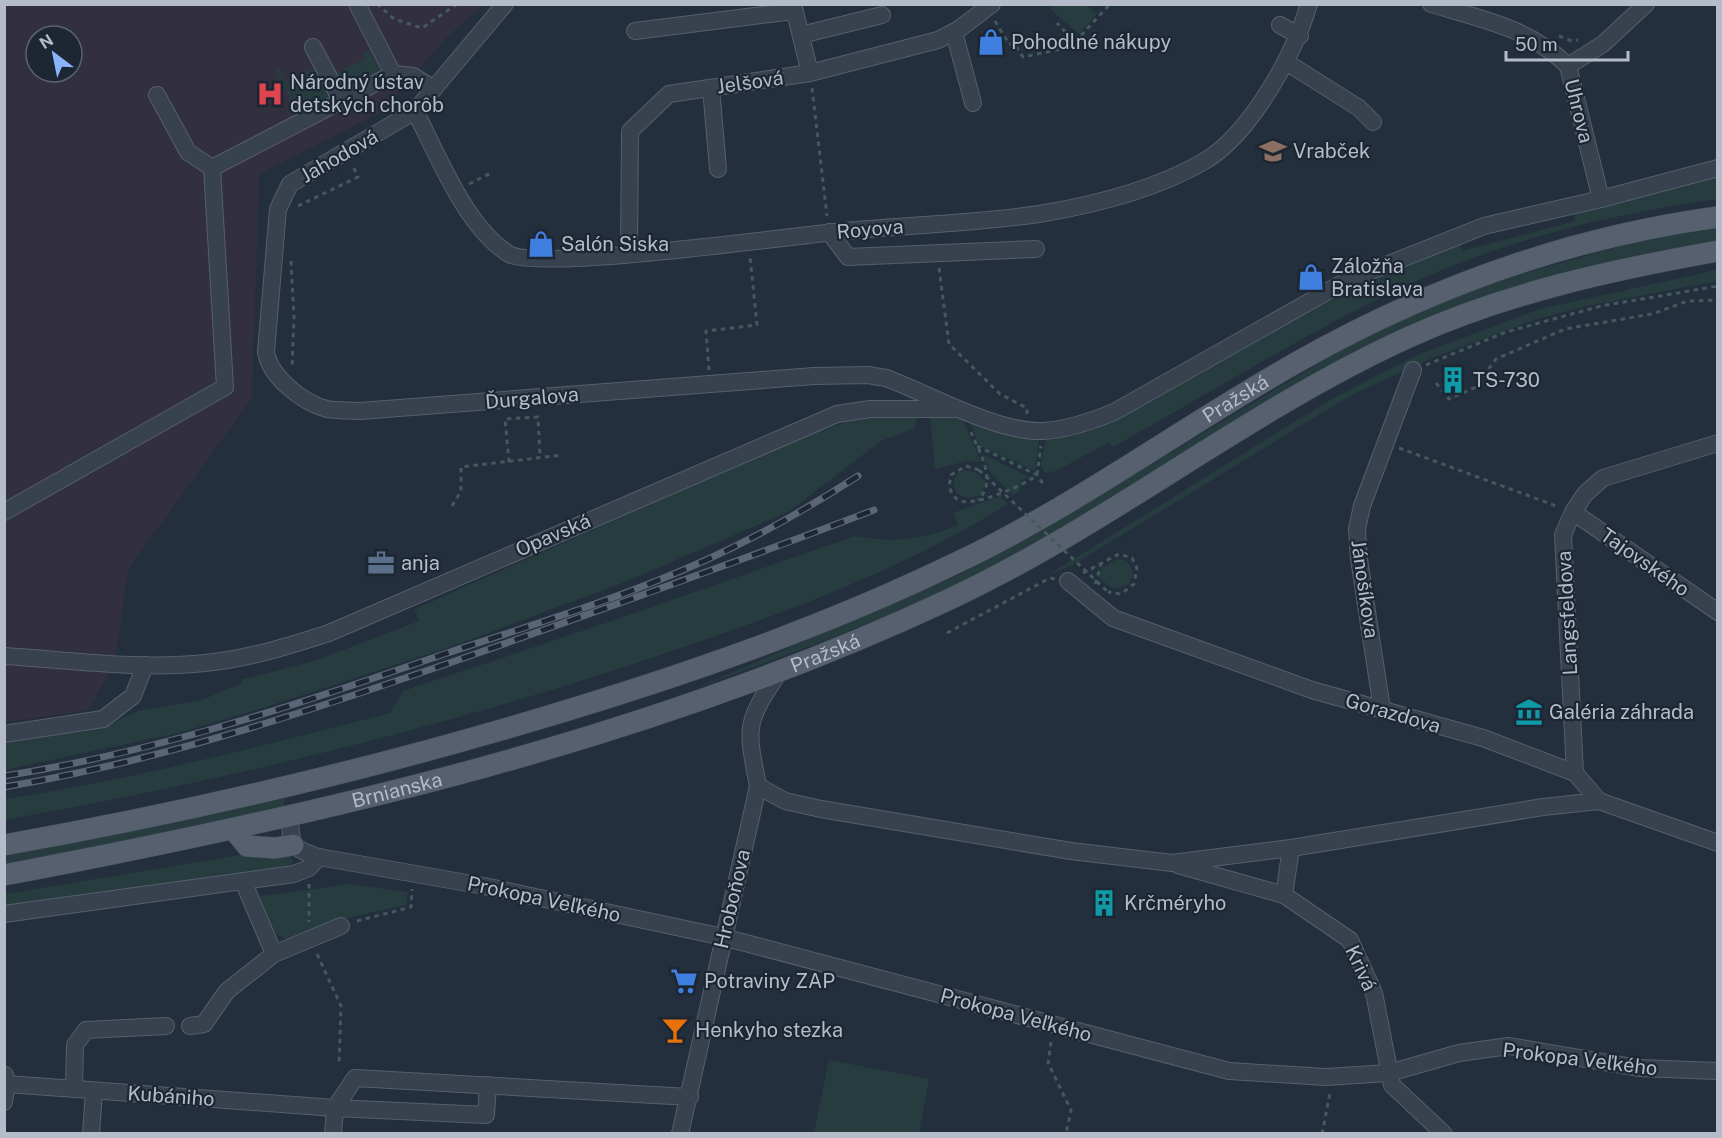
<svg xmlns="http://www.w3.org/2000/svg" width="1722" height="1138" font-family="'Public Sans',sans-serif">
<rect width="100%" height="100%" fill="#242f3e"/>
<!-- medical -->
<path fill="#32303f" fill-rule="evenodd" d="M4 5H483L447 37 381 112 259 174 252 398 128 569 115 663 88 710 5 722ZM36 36H72V72H36Z"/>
<!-- green -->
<g fill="#263c3f">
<path d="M1052 4 1086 5 1097 14 1079 34 1049 8Z"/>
<path d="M369 50 381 74 350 89 342 88 335 74 366 58 364 53Z"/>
<path d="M317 66 331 94 329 99 299 114 275 70 279 68 286 82Z"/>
<path d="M1717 175V199C1616 213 1505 240 1412 283 1308 331 1212 392 1113 447L1109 442 1056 471 1045 473 1041 466 1046 436 1129 411 1350 290 1459 240 1462 251 1575 221 1572 210Z"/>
<path d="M1717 228V242L1586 267 1530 282 971 578C880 621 786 656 691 690L961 574 1127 479 1346 347 1450 298 1529 272 1631 243Z"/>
<path d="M1717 270V281L1587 306 1537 319 1437 356 1353 394 1071 566 1048 575 1328 401 1417 355 1540 309Z"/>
<path d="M918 412 915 428 881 441 788 512 625 582 456 645 266 707 178 733 5 770 4 741 106 726 138 711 202 700 242 683 241 680 317 660 419 621 415 609 799 438 850 421Z"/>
<path d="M930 414 961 415 981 462 967 461 935 469Z"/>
<path d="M968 418 1039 436 1035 471 979 445Z"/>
<path d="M982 454 1030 477 1021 481 1019 492 1013 495 991 474Z"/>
<path d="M964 470 975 472 986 482 981 495 966 498 956 493 953 481 959 472Z"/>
<path d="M1000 496 1008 504C901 571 782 614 663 654 449 727 227 780 5 820V799C135 779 262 746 390 713L403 691 612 621 855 536C892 543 923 540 958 525L953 513Z"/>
<path d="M1117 559C1128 559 1130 564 1133 574L1129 584C1115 593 1109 586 1098 577L1102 568Z"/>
<path d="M286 798 283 807 254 815 5 865V856Z"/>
<path d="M258 852 290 856 293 861 289 865 263 870 5 906V894Z"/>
<path d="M351 884 408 892 406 905C385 910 363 913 342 920 329 924 302 940 289 939 270 937 262 912 260 896Z"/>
<path d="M829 1060 929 1079 919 1133H814Z"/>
</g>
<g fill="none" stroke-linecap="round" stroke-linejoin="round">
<defs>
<g id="minor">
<path d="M357 4 393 74"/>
<path d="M505 4 415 111 290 184 278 209 266 352C270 377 303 403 327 409 337 411 349 410 360 411L814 376 868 375 886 378C929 394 998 433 1043 431 1067 430 1092 421 1114 412L1346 281 1484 226 1601 199 1718 168"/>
<path d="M793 4 810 73"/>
<path d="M1431 4C1481 19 1530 28 1568 66L1601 199"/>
<path d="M1280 25 1300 36"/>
<path d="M635 31 794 11"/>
<path d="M954 32 973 103"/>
<path d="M801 35 882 15"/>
<path d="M313 47 342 102"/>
<path d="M1286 62 1359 108 1373 122"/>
<path d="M1568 66 1603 44 1646 4"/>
<path d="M711 88 718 169"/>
<path d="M157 95 188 152 212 168 393 74 413 76 434 89"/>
<path d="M415 111C438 155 466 228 509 254 538 271 785 237 835 232 903 225 972 224 1039 214 1094 205 1154 190 1203 162 1250 135 1294 55 1309 4"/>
<path d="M829 232 848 257 1036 249"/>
<path d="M629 254 630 131 669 94 810 73 938 40 959 29 992 4"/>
<path d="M4 512 225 387 212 168"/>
<path d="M1573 512 1718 612"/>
<path d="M1068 581 1113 618 1312 690 1483 738 1575 773 1599 801 1718 843"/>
<path d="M4 656C70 660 139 670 205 663 247 659 289 646 329 633L837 414 870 409H954"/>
<path d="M1382 709 1359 559 1357 529 1362 506 1413 370"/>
<path d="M4 734 103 719 133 696 145 665"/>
<path d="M1575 773 1563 535 1573 512 1585 494 1603 478 1718 443"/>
<path d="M758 786 785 801 821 809 1071 851 1172 863 1291 848 1543 807 1599 801"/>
<path d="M290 817C291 846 291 848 319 857L484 886 723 937 1229 1071 1326 1077 1389 1073 1459 1053 1509 1046 1639 1068 1718 1071"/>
<path d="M1178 865 1284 895 1350 940 1374 993 1392 1085 1444 1134"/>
<path d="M243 881 274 954"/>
<path d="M1284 895 1291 848"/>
<path d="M4 914 294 874 309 868 319 857"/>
<path d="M190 1026 204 1024 227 991 274 954 341 926"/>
<path d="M7 1084 335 1108 486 1115 488 1085"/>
<path d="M74 1089 75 1045 86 1030 166 1026"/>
<path d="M4 1102 7 1084 5 1075"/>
<path d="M91 1134 94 1091"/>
<path d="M333 1134 335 1108 355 1078 690 1097"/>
<path d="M680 1134 758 786C746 725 745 723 780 671"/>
</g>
<g id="major">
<path d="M234 830 247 846 275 848 293 845"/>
<path id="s1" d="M4 845C184 813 360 772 535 720 680 677 822 628 958 562 1078 505 1185 425 1301 360 1429 288 1571 237 1718 217"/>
<path id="s2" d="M4 875C326 814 652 739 950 599 1110 524 1247 411 1407 338 1505 293 1612 270 1718 251"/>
</g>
</defs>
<!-- minor casing -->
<use href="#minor" stroke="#565f6c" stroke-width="18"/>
<!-- major casing -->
<use href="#major" stroke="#414a57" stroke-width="22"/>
<!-- path -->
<g stroke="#44595c" stroke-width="3" stroke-dasharray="4.5 4.5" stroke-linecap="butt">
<path d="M377 4 394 19 422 28 457 4"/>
<path d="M995 21 1009 44 1014 43 1023 57 1061 49 1075 42 1057 23"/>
<path d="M1559 36 1572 41 1578 40"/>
<path d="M1075 42 1110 4"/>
<path d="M812 88 827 216"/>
<path d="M469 184 491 173"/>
<path d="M298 206 358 177 352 164"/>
<path d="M291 261 294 316 292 368"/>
<path d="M939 268 949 344 1000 394 1027 408V414"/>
<path d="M1426 365 1506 332 1601 306 1718 286"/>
<path d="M709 370 706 331 757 325 750 257"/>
<path d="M1436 383 1449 399 1474 388 1496 359 1565 329 1652 314 1688 301 1718 300"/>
<path d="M971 432C979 452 998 481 978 500"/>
<path d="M977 446 1037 475 1044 485"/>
<path d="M1399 448 1559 507"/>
<path d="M509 462 505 419 538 417 540 457"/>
<path d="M979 470 966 466 951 475 949 487C952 493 954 499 961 501 976 506 1025 485 1037 475L1041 446"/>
<path d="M452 506 461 491V467L562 455"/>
<path d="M1083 573 1119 554 1132 558 1137 568 1134 584 1121 594 1108 592"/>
<path d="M1095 584 1101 565"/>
<path d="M947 633 1050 578 1055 579"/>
<path d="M309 884V922"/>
<path d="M357 921 411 907 412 889"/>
<path d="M317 954 341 1006 339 1066"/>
<path d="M1051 1042 1048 1063 1071 1110 1066 1134"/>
<path d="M1322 1134 1330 1093"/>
</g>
<!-- minor -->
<use href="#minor" stroke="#38414e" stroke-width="16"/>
<!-- major -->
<use href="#major" stroke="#56606e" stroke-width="21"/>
<defs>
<g id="rail">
<path d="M4 776C156 752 300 704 444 654 532 625 622 598 706 560 759 536 810 507 858 476"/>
<path d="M4 787C160 761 306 712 455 661 595 612 735 563 874 510"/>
</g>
</defs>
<!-- rail casing -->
<use href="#rail" stroke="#5a6575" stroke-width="7"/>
<!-- rail -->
<use href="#rail" stroke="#1d2633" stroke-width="4.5" stroke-dasharray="14" stroke-linecap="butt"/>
<!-- path-bridge -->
<path stroke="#44595c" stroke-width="3" stroke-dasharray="4.5 4.5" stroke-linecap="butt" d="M979 470 1108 592"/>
</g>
<!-- icons -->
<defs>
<symbol id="shop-bare" viewBox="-9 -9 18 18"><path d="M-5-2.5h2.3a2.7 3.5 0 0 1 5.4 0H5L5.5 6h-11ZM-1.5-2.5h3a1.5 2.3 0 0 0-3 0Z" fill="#3f7fe0" stroke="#1d2633" stroke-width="2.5" paint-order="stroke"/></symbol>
<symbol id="hospital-bare" viewBox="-9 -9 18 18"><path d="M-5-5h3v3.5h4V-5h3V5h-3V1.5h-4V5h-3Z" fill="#e0444e" stroke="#1d2633" stroke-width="2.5" paint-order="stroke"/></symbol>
<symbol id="school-bare" viewBox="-9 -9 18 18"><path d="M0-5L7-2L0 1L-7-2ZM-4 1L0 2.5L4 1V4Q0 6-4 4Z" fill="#8d6e63" stroke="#1d2633" stroke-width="2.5" paint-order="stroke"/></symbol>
<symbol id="building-bare" viewBox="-9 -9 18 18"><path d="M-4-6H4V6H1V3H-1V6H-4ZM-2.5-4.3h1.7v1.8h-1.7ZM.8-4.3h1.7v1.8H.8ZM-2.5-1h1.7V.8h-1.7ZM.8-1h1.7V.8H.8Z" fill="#0f9aa8" stroke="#1d2633" stroke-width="2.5" paint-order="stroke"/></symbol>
<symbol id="office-bare" viewBox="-9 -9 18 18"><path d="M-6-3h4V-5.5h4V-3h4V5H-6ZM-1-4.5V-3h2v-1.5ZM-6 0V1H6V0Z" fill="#5c6f8a" stroke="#1d2633" stroke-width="2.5" paint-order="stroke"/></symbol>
<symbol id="museum-bare" viewBox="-9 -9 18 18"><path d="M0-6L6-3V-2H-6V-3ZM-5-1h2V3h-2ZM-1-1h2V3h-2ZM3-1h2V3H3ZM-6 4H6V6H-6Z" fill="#0f9aa8" stroke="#1d2633" stroke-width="2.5" paint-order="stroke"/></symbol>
<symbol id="supermarket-bare" viewBox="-9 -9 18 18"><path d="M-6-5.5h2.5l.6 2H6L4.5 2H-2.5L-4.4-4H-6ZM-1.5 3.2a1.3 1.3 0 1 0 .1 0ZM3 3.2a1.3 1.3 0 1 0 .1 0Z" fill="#3f7fe0" stroke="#1d2633" stroke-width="2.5" paint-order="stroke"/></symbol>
<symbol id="bar-bare" viewBox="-9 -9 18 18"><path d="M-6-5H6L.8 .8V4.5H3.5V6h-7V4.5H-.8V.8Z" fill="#e8710a" stroke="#1d2633" stroke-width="2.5" paint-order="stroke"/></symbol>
</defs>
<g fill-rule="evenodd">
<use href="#shop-bare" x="972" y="23" width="38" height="38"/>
<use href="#hospital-bare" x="251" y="75" width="38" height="38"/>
<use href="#school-bare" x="1254" y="132" width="38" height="38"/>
<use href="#shop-bare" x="522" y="225" width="38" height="38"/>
<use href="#shop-bare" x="1292" y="258" width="38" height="38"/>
<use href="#building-bare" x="1434" y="361" width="38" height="38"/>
<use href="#office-bare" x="362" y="544" width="38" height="38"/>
<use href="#museum-bare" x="1510" y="693" width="38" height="38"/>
<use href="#building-bare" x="1085" y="884" width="38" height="38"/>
<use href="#supermarket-bare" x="665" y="962" width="38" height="38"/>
<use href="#bar-bare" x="656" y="1011" width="38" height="38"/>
</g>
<g text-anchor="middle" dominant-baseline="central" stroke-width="4.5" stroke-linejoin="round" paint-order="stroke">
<!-- poi labels -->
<g font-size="20" fill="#b4bcc9" stroke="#1d2633" text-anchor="start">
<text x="1011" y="42">Pohodlné nákupy</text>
<text x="290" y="82">Národný ústav<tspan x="290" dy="23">detských chorôb</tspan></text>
<text x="1293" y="151">Vrabček</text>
<text x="561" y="244">Salón Siska</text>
<text x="1331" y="266">Záložňa<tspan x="1331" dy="23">Bratislava</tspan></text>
<text x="1473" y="380">TS-730</text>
<text x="401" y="563">anja</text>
<text x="1549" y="712">Galéria záhrada</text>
<text x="1124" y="903">Krčméryho</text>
<text x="704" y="981">Potraviny ZAP</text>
<text x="695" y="1030">Henkyho stezka</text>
</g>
<!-- street labels -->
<g font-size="20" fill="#b4bcc9" stroke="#1d2633">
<text transform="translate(750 82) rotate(-8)">Jelšová</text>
<text transform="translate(1579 111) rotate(76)">Uhrova</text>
<text transform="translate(339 156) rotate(-30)">Jahodová</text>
<text transform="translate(870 229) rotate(-5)">Royova</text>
<text transform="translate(532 398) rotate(-5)">Ďurgalova</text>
<text stroke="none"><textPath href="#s1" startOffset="1320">Pražská</textPath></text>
<text transform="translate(553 535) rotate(-23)">Opavská</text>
<text transform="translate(1645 562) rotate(35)">Tajovského</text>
<text transform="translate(1365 589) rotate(82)">Jánošíkova</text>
<text transform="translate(1567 613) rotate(-93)">Langsfeldova</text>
<text stroke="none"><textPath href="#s2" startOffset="852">Pražská</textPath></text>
<text transform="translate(1393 713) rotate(16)">Gorazdova</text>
<text stroke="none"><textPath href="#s2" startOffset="402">Brnianska</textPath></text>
<text transform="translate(544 899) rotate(12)">Prokopa Veľkého</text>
<text transform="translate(732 899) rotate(-77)">Hroboňova</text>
<text transform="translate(1361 968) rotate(65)">Krivá</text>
<text transform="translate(1016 1015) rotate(15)">Prokopa Veľkého</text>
<text transform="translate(1580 1059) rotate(7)">Prokopa Veľkého</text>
<text transform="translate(171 1096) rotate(4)">Kubániho</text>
</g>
</g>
<!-- border -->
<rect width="1722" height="1138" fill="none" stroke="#b4bcc9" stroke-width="12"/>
<!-- north arrow -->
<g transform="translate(54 54) rotate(328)"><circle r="28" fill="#1d2633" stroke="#59626f" stroke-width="1.5"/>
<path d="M0-4.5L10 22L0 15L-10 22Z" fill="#8ab4f8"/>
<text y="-9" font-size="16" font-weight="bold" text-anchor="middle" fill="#b4bcc9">N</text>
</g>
<!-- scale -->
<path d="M1506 51v9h122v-9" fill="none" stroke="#b4bcc9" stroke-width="3"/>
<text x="1515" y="51" font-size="18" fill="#b4bcc9" stroke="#1d2633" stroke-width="4.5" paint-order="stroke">50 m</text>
</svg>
